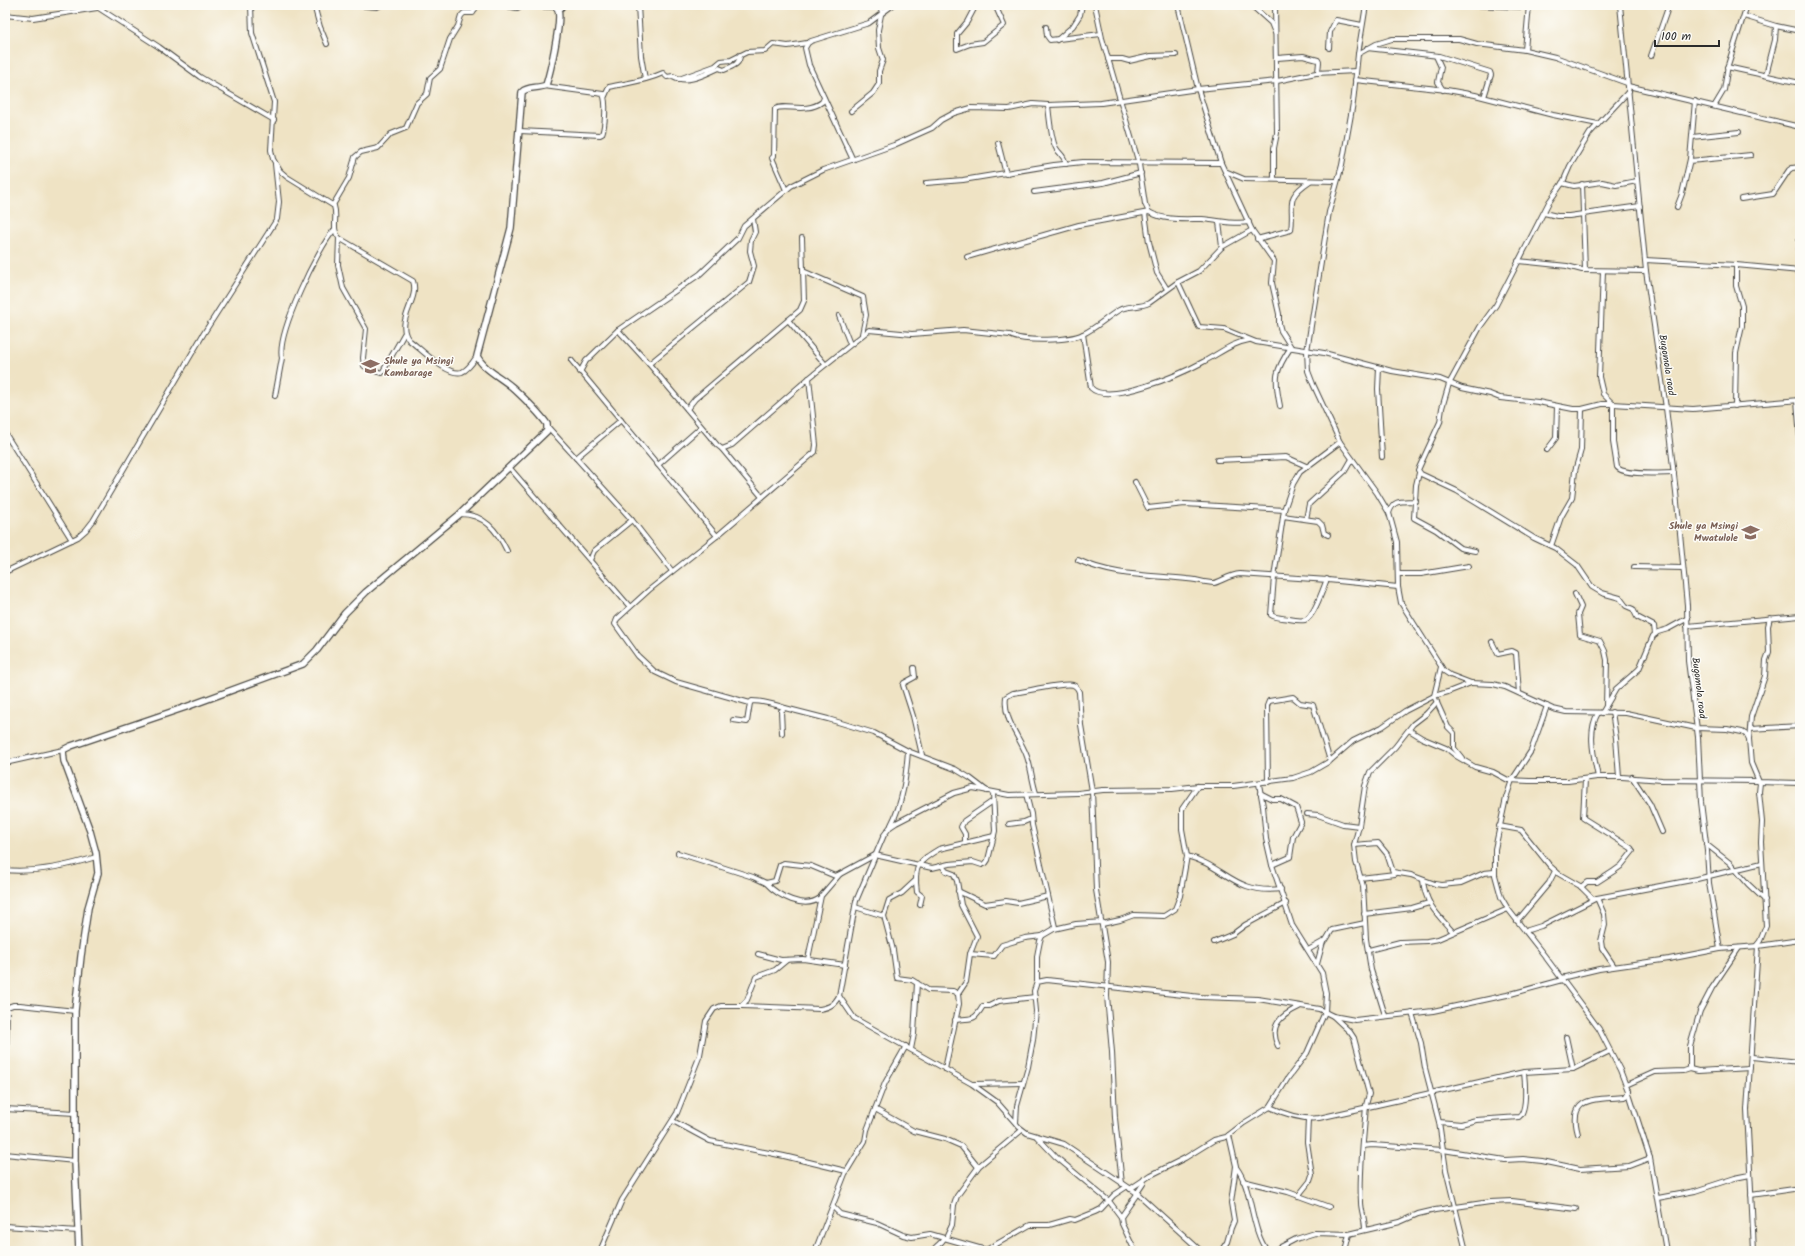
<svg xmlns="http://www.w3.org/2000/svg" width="1805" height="1256" font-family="Kalam,sans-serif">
<rect width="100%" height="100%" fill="#fdfcf7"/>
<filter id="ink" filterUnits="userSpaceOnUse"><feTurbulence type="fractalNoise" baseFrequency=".025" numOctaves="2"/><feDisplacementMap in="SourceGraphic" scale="8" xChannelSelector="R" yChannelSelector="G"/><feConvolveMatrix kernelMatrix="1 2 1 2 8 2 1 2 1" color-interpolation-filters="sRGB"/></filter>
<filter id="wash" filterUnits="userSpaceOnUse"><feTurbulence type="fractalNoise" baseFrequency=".012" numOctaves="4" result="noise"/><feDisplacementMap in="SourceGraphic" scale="16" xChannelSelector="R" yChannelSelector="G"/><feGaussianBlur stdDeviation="0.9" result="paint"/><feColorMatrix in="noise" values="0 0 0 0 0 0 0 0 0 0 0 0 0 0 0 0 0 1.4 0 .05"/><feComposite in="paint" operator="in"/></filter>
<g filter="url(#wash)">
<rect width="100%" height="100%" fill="#efe3c4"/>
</g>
<g filter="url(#ink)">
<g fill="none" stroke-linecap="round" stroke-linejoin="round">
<defs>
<g id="street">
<path d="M94 5 159 47 200 77 274 120"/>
<path d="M251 5 252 33 274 102 271 150 273 159 280 171 287 177 334 206C338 218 331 228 339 238L413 281C420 300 394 321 409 340 420 348 448 377 462 372 469 369 473 362 477 356"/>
<path d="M314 5 320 27 327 44"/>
<path d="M355 5 377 7 381 5"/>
<path d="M502 5 517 8 523 5"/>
<path d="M638 5 641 56 645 79"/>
<path d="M880 5 882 13"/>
<path d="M976 5 967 22 957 34V49L970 44 983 42 1004 25 995 5"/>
<path d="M1095 5 1102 38 1139 164 1145 204 1149 212C1165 221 1184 219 1202 219 1218 220 1233 225 1249 222"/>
<path d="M1178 5 1198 89 1221 163 1252 230 1274 261 1272 283 1279 314V324L1281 331 1291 347C1275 371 1274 377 1280 406"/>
<path d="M1251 5 1271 23 1275 33"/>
<path d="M1366 5 1358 54 1353 103 1342 165 1329 212 1307 351 1308 371 1313 384 1340 442 1377 493 1389 513 1397 542 1398 587 1401 603 1444 671 1450 675 1471 683 1493 684 1505 687 1553 709 1566 712 1626 713 1696 728 1727 729 1742 732 1747 735 1749 739 1751 763 1759 782 1800 783"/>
<path d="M1472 5 1528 7"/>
<path d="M1620 5 1646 271 1666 408 1676 492 1687 605 1688 661 1698 737 1701 802 1707 851 1709 883 1720 949"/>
<path d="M559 11 564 5"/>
<path d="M5 15 33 18 97 8"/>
<path d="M1744 16 1776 26 1800 31"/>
<path d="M1046 27 1047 36 1050 40 1101 34"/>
<path d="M1057 40 1073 26 1080 15 1082 5"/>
<path d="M1329 48 1330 32 1336 20 1362 25"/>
<path d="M1367 48 1439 56 1490 72 1491 75 1484 97"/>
<path d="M1525 50 1529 5"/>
<path d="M1358 54 1376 44 1392 39H1459L1477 44 1525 50 1555 57 1627 83"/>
<path d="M1436 56 1441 67 1438 82 1443 90"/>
<path d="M1651 56 1669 5"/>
<path d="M1277 58 1303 56 1318 60 1319 62 1318 72"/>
<path d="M1108 59H1122L1129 61 1151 56 1176 55"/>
<path d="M1727 67 1800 83"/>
<path d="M1766 75 1775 40 1776 26"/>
<path d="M679 79 715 66 721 61 731 60 747 52 765 51 773 44 788 46 807 43"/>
<path d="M1355 80 1447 90 1475 95 1553 115 1598 124"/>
<path d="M1628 86 1800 127"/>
<path d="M1629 91 1590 133 1570 166 1563 182 1549 202 1496 305 1480 327 1449 384 1442 408 1440 422 1418 470 1421 474 1457 491 1534 538 1555 548 1577 565 1592 587 1602 593 1620 598 1626 606 1633 609 1637 617 1654 626 1655 634"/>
<path d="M605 96 609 87C627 83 646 81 663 73L667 77 673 76C687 85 705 74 719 68L724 70C732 66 740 65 740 55"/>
<path d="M1048 105C1049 114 1051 140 1056 148 1060 155 1063 153 1066 164"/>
<path d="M1715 105 1724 90 1728 65 1747 5"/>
<path d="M851 111 873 93 879 84V71L883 60 879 48 878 30 881 15"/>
<path d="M520 131 600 135 602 134C605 126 607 102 603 94L544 86"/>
<path d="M1692 137 1739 132"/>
<path d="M998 143 1006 174"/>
<path d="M853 160 809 65 805 48 808 43 811 41 869 23 893 5"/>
<path d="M1690 161 1751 155"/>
<path d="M1225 171 1244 179 1337 181"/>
<path d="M1274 179V148L1277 133 1275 5"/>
<path d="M926 183 963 180 1054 165 1083 162 1221 163"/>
<path d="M1562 183 1574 186 1602 182 1616 185 1637 181"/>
<path d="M1582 184 1585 270"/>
<path d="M786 190 772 158 774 156 775 109C784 103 806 114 822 102L824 98"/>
<path d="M1034 192 1103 183 1141 173"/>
<path d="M1741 199 1773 194 1789 170 1792 168 1800 167"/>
<path d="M333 205 349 178 355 157 361 152 378 148 391 134 406 128 417 103 427 94 430 78 440 69 450 39 458 26 461 16 464 13H473L477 5"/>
<path d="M1677 207 1682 194 1690 159 1695 101"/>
<path d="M1145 213 1149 242 1157 273 1167 289"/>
<path d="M1544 213 1557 216H1569L1640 206"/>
<path d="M1219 222 1222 247"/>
<path d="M339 238 338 265 343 288 366 329 363 358 364 366 371 370 382 373 404 334"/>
<path d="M1257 239 1291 230C1295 204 1283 199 1310 181"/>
<path d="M967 257 1079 225 1149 212"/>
<path d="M1645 260 1736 265 1800 271"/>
<path d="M1518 261 1567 266 1582 270 1646 271"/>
<path d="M1798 270 1800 223"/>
<path d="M803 271 863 297 866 315 862 334"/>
<path d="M1603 271 1599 377 1603 394 1613 404V442L1617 467C1623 476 1662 473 1674 473"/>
<path d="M1178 282 1199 327 1224 329 1256 342 1324 353 1392 371 1440 379 1462 388 1490 394 1500 398 1538 402 1573 409H1582L1602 404H1613L1693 409 1800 400"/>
<path d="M839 316 850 344"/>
<path d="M788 320 825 364"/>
<path d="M618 330 649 364 717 445 722 449 732 445 809 378 869 330 912 334 963 330 1010 335C1023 342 1069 341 1083 334 1096 328 1107 317 1119 310 1128 305 1140 308 1149 303L1178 282 1199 271 1222 247 1252 230"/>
<path d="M1083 334 1091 388C1109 406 1183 373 1203 362 1219 354 1231 343 1249 340"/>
<path d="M571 360 717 536"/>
<path d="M649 364 749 282 754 266 750 251 751 240 755 232 753 219"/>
<path d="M1379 368 1378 389 1382 457"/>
<path d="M580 372 586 361 618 330 700 274 738 238 744 226 791 186 823 170 894 145 932 128 941 120 954 113 971 108 1009 109 1033 104 1048 105 1101 103 1198 89 1277 81 1316 73 1356 71"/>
<path d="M275 396 282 358C276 335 318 248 334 230"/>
<path d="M1797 400 1800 438"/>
<path d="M1735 406 1736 353 1742 326V306L1736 286V265"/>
<path d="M687 409 695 399 800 310 804 301 802 238"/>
<path d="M548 427 632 520 672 571"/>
<path d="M5 433 72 540"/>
<path d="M722 449 762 497"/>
<path d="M1547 450 1556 438 1557 406"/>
<path d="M576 458 621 420"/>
<path d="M1217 460 1286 457 1306 466"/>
<path d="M658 465 701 427"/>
<path d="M509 467 630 607"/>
<path d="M1419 473 1416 485 1414 518 1436 530 1460 548 1475 551"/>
<path d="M1135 482 1148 508 1185 504 1284 510 1293 484 1300 472 1340 442"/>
<path d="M1284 510 1274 577 1271 615C1276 618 1283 618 1289 619 1294 620 1300 621 1305 620 1314 617 1323 589 1327 579"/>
<path d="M1389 513C1394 498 1403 502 1416 501"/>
<path d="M460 514C484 514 497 530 507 551"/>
<path d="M1283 516 1318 521 1322 525 1324 533 1328 535"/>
<path d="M1306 519 1309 504 1345 471 1352 459"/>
<path d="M1551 546 1561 517 1572 498 1575 471 1581 450 1582 409"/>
<path d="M590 560 594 551 632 520"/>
<path d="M1078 560C1112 576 1150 575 1187 579 1195 579 1205 583 1214 583 1220 582 1229 575 1240 574L1328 580 1398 587"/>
<path d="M1634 567 1683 568"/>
<path d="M5 572 78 537 86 530 93 521 204 333 277 219 279 202 275 164"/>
<path d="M1398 574H1421L1469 566"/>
<path d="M1575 594 1581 607 1578 614 1580 635 1600 641 1605 651 1607 660 1606 706"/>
<path d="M1687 626 1800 616"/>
<path d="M1492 642 1498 654 1512 651 1516 653 1519 693"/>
<path d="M1441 667 1434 696 1448 727 1454 733V748L1462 758"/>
<path d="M914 668 915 677 904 683 903 685 913 716 922 755"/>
<path d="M750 703 676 682 655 672 638 656 615 624 617 619 649 590 717 536 815 452 816 445 809 378"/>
<path d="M1547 706 1531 751 1512 780 1506 798 1495 849V875L1501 897 1508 909 1544 955 1599 1029 1620 1070 1630 1096 1650 1158 1666 1251"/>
<path d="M1612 712 1616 738 1619 777"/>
<path d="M1602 713 1616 689 1639 669 1653 636 1658 632 1668 629 1688 618"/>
<path d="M733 720 747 722 750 703 752 701C760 701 779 705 785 708"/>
<path d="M1750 729 1800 726"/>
<path d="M1409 730 1422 738 1446 748 1456 756 1475 767 1493 772 1508 780 1529 781H1568L1597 777H1622L1662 780 1758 781"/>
<path d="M782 733 781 711 785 708 828 719 874 733 908 751 955 769 970 778 987 791"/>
<path d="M1749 739 1751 717 1765 676 1766 660 1769 652 1768 626 1770 618"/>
<path d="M5 763 63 750"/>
<path d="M1598 777C1594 757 1587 732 1598 713"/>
<path d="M1632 777 1650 804 1662 832"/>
<path d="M1268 782 1267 706 1269 701 1293 697 1300 703 1313 705 1330 761"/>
<path d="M1036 793C1032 781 1031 766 1026 754 1019 736 1003 719 1006 697L1013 693C1024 692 1065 682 1073 685 1076 686 1078 689 1079 692L1081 725 1092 791 1096 890 1108 962 1107 996 1112 1052 1115 1118 1122 1184"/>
<path d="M1260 793 1272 799H1281L1296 807 1301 822 1293 837 1290 857 1272 865"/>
<path d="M1307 814 1318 815 1343 824 1359 826"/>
<path d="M1009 824 1024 822 1031 819"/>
<path d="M891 825C903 802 906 777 908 751"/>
<path d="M1499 826 1521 830 1550 866 1559 874 1580 886 1593 899"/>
<path d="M965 843V834L961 827 964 821 993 801"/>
<path d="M1706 844 1730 863 1748 884 1765 900"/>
<path d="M1354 845 1378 843 1387 854 1393 872 1411 875 1435 884 1442 885 1461 883 1484 873 1494 872"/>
<path d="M678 853 753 877 766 883 775 881 780 865 784 863 811 866 835 876 840 874 875 855 932 868 949 864 973 862 982 865 986 863 988 860 995 831 993 793"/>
<path d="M1187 856C1225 866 1235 895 1281 889"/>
<path d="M942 866 946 871 954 874 957 881 961 905 977 936 970 954 966 982 958 994"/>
<path d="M5 870C36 873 67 866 96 857"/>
<path d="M1360 878 1395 874"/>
<path d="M1423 880C1425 904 1438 915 1453 932"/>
<path d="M766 883C778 896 804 910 820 898"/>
<path d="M1581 887 1587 882H1597L1614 871 1621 866 1633 851 1631 848 1583 818 1585 779"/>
<path d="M958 891 985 904 1006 901 1018 903 1048 896"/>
<path d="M1597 898 1604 914 1605 925 1601 941 1602 948 1614 966"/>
<path d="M920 905 922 896 917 892C913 865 919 861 939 849L994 836"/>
<path d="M855 907 884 916 893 950 897 978 912 980 928 990 953 991 958 994 959 1004 945 1069"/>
<path d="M1364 914 1412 908 1429 903"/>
<path d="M884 916 889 900 902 893 916 880"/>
<path d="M1517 921 1549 883 1555 871"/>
<path d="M1102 924 1120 920 1134 915 1164 916 1175 909 1180 896 1187 856 1182 829V809L1198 786"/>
<path d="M1054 929 1076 924 1102 922"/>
<path d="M1525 931 1541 926 1597 898 1697 879 1762 863"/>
<path d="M1214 942 1233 934 1245 925 1286 903"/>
<path d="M1756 946 1760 941 1766 926 1761 842 1762 822 1759 792 1760 783"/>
<path d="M1308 950 1326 940 1332 930 1365 923"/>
<path d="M1369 950 1400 942 1427 941 1438 939 1508 909"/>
<path d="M758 954 781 960 803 959 845 965"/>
<path d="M970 954 994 956 1002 945 1025 938 1042 936"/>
<path d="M808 959 821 896 840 874"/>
<path d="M1317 964 1323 942"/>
<path d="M1561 978 1599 969 1669 959 1720 949 1758 946 1800 940"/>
<path d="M1037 982 1047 980 1201 997 1258 999 1319 1009 1333 1016 1355 1020 1433 1011 1507 995 1562 980"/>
<path d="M839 996 854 1018 972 1084 997 1102 1019 1127 1027 1133 1064 1144 1137 1193 1201 1251"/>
<path d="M742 1005 747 1000 756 977 775 970 787 960"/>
<path d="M5 1008 13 1005H20L75 1011"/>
<path d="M1412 1013 1421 1043 1425 1068 1439 1122 1446 1170 1466 1251"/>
<path d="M1385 1015 1371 970 1366 939 1363 886 1356 862 1354 845 1359 826 1365 786 1370 772 1395 747 1413 724 1426 714 1437 702"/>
<path d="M1333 1016 1350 1032 1354 1038 1369 1094 1366 1105C1364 1137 1359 1170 1361 1202 1361 1211 1365 1219 1365 1229"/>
<path d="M955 1020C972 1017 973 1023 983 1006H989L999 1001 1035 997"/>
<path d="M1566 1037 1573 1069"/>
<path d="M1278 1046C1268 1025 1282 1015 1299 1007"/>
<path d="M911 1049 914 1034 917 983"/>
<path d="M1752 1057 1800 1062"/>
<path d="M1690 1069 1698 1071 1750 1068"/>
<path d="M973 1084 1023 1083"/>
<path d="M1626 1085 1655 1072 1684 1071 1690 1069V1046L1700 1011 1712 988 1739 948"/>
<path d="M5 1106 7 1007"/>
<path d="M1270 1107C1285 1114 1303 1120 1319 1118L1524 1072 1573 1069 1610 1051"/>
<path d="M5 1109 75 1113"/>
<path d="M875 1109 914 1131 945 1139 961 1146 978 1167"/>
<path d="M673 1121 710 1141 784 1156 846 1171"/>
<path d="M1439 1122 1461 1124 1476 1120 1519 1117C1528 1110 1525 1082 1524 1072"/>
<path d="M1016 1123 1017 1106 1028 1067 1033 1040 1036 1011 1034 991 1037 982V956L1040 941 1042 936 1054 929 1055 927 1032 825 1031 814 1026 794"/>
<path d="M1578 1134C1567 1095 1596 1100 1624 1097L1626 1096 1629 1091"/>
<path d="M1037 1137 1056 1157 1109 1201 1121 1217"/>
<path d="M1363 1146 1372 1145 1443 1150 1505 1160 1523 1159 1542 1161 1580 1169 1629 1166 1650 1158"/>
<path d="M5 1154 75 1161"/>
<path d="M1236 1167C1253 1189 1250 1227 1267 1251"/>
<path d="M1243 1181 1288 1192 1329 1207"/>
<path d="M1130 1189 1151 1175 1185 1158 1214 1140 1226 1137 1244 1123 1270 1107 1288 1078 1307 1053 1325 1012 1326 993 1322 973 1292 925 1272 865 1266 839 1263 806 1259 784"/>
<path d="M1137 1193 1143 1184 1144 1179"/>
<path d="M1751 1195 1800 1188"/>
<path d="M1298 1196 1310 1181 1312 1175 1307 1142 1308 1119"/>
<path d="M1658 1198 1695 1191 1735 1178 1750 1175"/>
<path d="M833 1207 840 1214 877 1223 903 1235 912 1237 930 1234 986 1250 1030 1225H1049L1070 1219 1075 1220 1095 1212 1101 1209 1114 1195 1126 1187"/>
<path d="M5 1226 78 1231"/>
<path d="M946 1238 952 1225 954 1205 957 1196 979 1166 1022 1130"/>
<path d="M600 1251 622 1200 677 1113 700 1055 706 1021 714 1009 721 1006H742L820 1009C830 1007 834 1005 839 996L856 901 884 835 890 827 896 823 954 793 973 788 1009 795 1078 793 1103 790 1172 789 1198 786H1233L1293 778 1311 772 1330 761 1353 741 1382 727 1405 711 1434 696 1448 692 1471 683"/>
<path d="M815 1251 845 1174 865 1141 867 1130 885 1083 906 1046"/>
<path d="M933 1251C935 1245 942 1244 944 1238"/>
<path d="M1135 1251 1122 1224 1121 1217 1137 1194"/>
<path d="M1221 1251 1227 1242 1231 1228 1234 1221 1231 1203 1236 1166 1229 1135"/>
<path d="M1273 1251 1296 1239 1315 1233 1349 1234 1400 1222 1418 1214 1435 1210 1490 1202 1512 1201 1576 1209"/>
<path d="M1345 1251 1349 1234"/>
<path d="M1754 1251 1747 1110 1758 946"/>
</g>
<path id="secondary" d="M79 1251 75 1161V1011L81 956 88 908 98 873 96 853 90 831 64 761 63 750 71 746 186 707 303 664 317 650 345 613 366 592 460 514 547 431V424C537 410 525 399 512 387 502 378 483 369 477 356L511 228 522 92C528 86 538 89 546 85 550 73 562 20 558 10 557 7 557 8 554 6L523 5"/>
</defs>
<!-- street casing -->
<use href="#street" stroke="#484742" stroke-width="6"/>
<!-- secondary casing -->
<use href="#secondary" stroke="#484742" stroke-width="8"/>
<!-- street -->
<use href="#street" stroke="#fff" stroke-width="4"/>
<!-- secondary -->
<use href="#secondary" stroke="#fff" stroke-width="5.5"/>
</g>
</g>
<!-- icons -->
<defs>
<symbol id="school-bare" viewBox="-9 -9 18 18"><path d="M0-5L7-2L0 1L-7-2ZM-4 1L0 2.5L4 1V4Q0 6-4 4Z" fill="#8d6e63" stroke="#fdfcf7" stroke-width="2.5" paint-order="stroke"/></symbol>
</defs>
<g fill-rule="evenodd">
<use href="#school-bare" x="358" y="354" width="25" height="25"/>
<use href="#school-bare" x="1738" y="520" width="25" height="25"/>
</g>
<g text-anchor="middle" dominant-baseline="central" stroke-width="3" stroke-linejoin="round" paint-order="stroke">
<!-- education labels -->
<g font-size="10" font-weight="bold" fill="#785e54" stroke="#fdfcf7" text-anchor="start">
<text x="384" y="361">Shule ya Msingi<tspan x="384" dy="12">Kambarage</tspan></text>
<text x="1738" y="526" text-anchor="end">Shule ya Msingi<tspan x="1738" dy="12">Mwatulole</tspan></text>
</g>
<!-- street labels -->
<g font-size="10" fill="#2b2b2b" stroke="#fdfcf7">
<text transform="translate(1667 365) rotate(81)">Bugomola road</text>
<text transform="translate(1699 688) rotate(83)">Bugomola road</text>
</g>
</g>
<!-- margin -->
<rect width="1805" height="1256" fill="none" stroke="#fdfcf7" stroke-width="20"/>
<!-- scale -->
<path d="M1655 40v6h64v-6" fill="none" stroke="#2b2b2b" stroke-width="2"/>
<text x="1661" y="40" font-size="12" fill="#2b2b2b" stroke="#fdfcf7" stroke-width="3" paint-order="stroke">100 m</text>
</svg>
